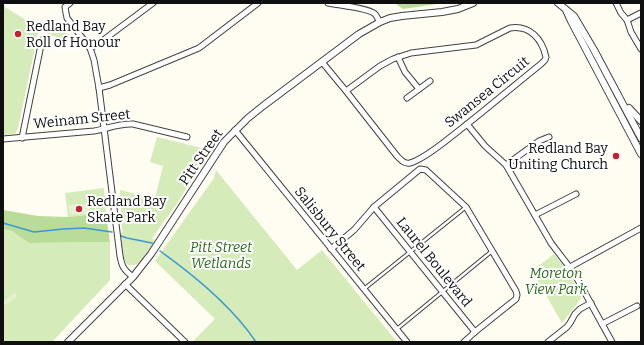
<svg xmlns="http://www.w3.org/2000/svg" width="644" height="345" font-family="Bitter,serif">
<rect width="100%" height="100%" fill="#fffcf2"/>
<!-- green -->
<g fill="#d5ebb9">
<path d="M3 6 39 28 18 129 15 134 3 135Z"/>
<path d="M59 21 74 41 48 35 47 30Z"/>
<path d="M157 137 210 150 176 205 152 238 155 241C152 246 141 263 135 265 133 265 131 265 128 265 121 257 122 243 121 233L123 232 122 231 120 190 155 199 163 166 150 162Z"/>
<path d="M216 170 297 270 322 250 397 342H195L194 340 215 319 155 261 214 178Z"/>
<path d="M104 188 106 213 68 217 65 193Z"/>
<path d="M3 229 12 231 29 243 110 242V280L52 342H3Z"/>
<path d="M554 254 569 273 581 296 580 300 562 323 532 271Z"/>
</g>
<!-- forest -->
<g fill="#b9dd98">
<path d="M397 3H444L403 9 397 5Z"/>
<path d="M3 210 38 216 68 217 106 213 110 242 29 243 12 231 3 229Z"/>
</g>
<!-- pitch -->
<g fill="#e6f2cc">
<path d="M89 203 90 213 70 215 68 205Z"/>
<path d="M15 293 17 297 3 306V301Z"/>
</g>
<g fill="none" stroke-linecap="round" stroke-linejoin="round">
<!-- stream -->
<g stroke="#3999d2" stroke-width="1.5">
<path d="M3 223 34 232 63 229 84 228 112 232"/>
<path d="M121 236 127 238 152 243"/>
<path d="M160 251C195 276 232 306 256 342"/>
</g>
<defs>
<g id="service">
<path d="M364 289 466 207"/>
<path d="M397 329 492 251"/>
</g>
<g id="minor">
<path d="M70 3 65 7 66 13 67 18 90 48 94 60 99 88 120 256C122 267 124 270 133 277"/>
<path d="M328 3C337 5 369 8 375 14 377 16 378 20 380 22"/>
<path d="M616 3 621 13 627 20 631 32 641 49"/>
<path d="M627 20 641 13"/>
<path d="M90 48 98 44 153 3"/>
<path d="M398 57 405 72 419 89"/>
<path d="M322 62 346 91 397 156C401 160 404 164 410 163 421 160 442 144 452 136 482 113 511 88 541 64L545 60 546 57C542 39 530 25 510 28L476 45 411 53 393 59 380 66 346 91"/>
<path d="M99 88 110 85 199 48 258 3"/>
<path d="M407 98 430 81"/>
<path d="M467 124 485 146 506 165 551 243 574 273 612 342"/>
<path d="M235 130 407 342"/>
<path d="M22 138 42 40"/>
<path d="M3 139 94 131C107 129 119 123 133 124L187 137"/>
<path d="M506 165 539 141 549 137"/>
<path d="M374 207 475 332"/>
<path d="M535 215 576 194"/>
<path d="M331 249 354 230 374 207 420 169 426 170 466 207 516 291 517 295 516 299 476 331 464 342"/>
<path d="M570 267 641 228"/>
<path d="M125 284 185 342"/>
<path d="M602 324 637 306"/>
<path d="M548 342 567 327 570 323 575 314 580 309 591 303"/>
</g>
<g id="tertiary">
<path d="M558 3 574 16 594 50 641 138"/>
<path d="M566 10 571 21 641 154"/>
<path d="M629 108 641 121"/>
<path d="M68 342 133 277 140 268 151 254 224 142 248 118 263 106 359 34 380 22 390 18 402 16 442 12 458 9 473 3"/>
</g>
</defs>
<!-- service casing -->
<use href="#service" stroke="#424242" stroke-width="4.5"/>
<!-- minor casing -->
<use href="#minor" stroke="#424242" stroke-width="7"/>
<!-- tertiary casing -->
<use href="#tertiary" stroke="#424242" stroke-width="8"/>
<!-- service -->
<use href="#service" stroke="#fff" stroke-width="2.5"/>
<!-- minor -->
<use href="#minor" stroke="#fff" stroke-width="5"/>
<!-- tertiary -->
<use href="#tertiary" stroke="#fff" stroke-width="6"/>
</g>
<!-- markers -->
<g fill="#c5222e" stroke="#fff" stroke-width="1.5">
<circle cx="18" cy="34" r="4"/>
<circle cx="616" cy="156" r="4"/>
<circle cx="79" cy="209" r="4"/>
</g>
<g text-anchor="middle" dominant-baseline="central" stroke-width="4" stroke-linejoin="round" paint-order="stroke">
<!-- poi labels -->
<g font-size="14" fill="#0f0f0f" stroke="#fff" text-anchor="start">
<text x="26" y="26">Redland Bay<tspan x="26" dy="16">Roll of Honour</tspan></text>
<text x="608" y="148" text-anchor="end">Redland Bay<tspan x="608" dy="16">Uniting Church</tspan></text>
<text x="87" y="201">Redland Bay<tspan x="87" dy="16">Skate Park</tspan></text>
</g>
<!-- street labels -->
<g font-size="14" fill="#0f0f0f" stroke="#fff">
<text transform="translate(487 92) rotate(-39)">Swansea Circuit</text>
<text transform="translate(82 119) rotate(-6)">Weinam Street</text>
<text transform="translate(201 157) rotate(-55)">Pitt Street</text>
<text transform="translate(330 229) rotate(51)">Salisbury Street</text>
<text transform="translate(434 262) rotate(51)">Laurel Boulevard</text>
</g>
<!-- park labels -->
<g font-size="14" font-style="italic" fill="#2f6a1d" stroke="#fff">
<text x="221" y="247">Pitt Street<tspan x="221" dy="16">Wetlands</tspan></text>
<text x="556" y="273">Moreton<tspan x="556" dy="16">View Park</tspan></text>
</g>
</g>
<!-- border -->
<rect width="644" height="345" fill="none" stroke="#0f0f0f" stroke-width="8"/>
</svg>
